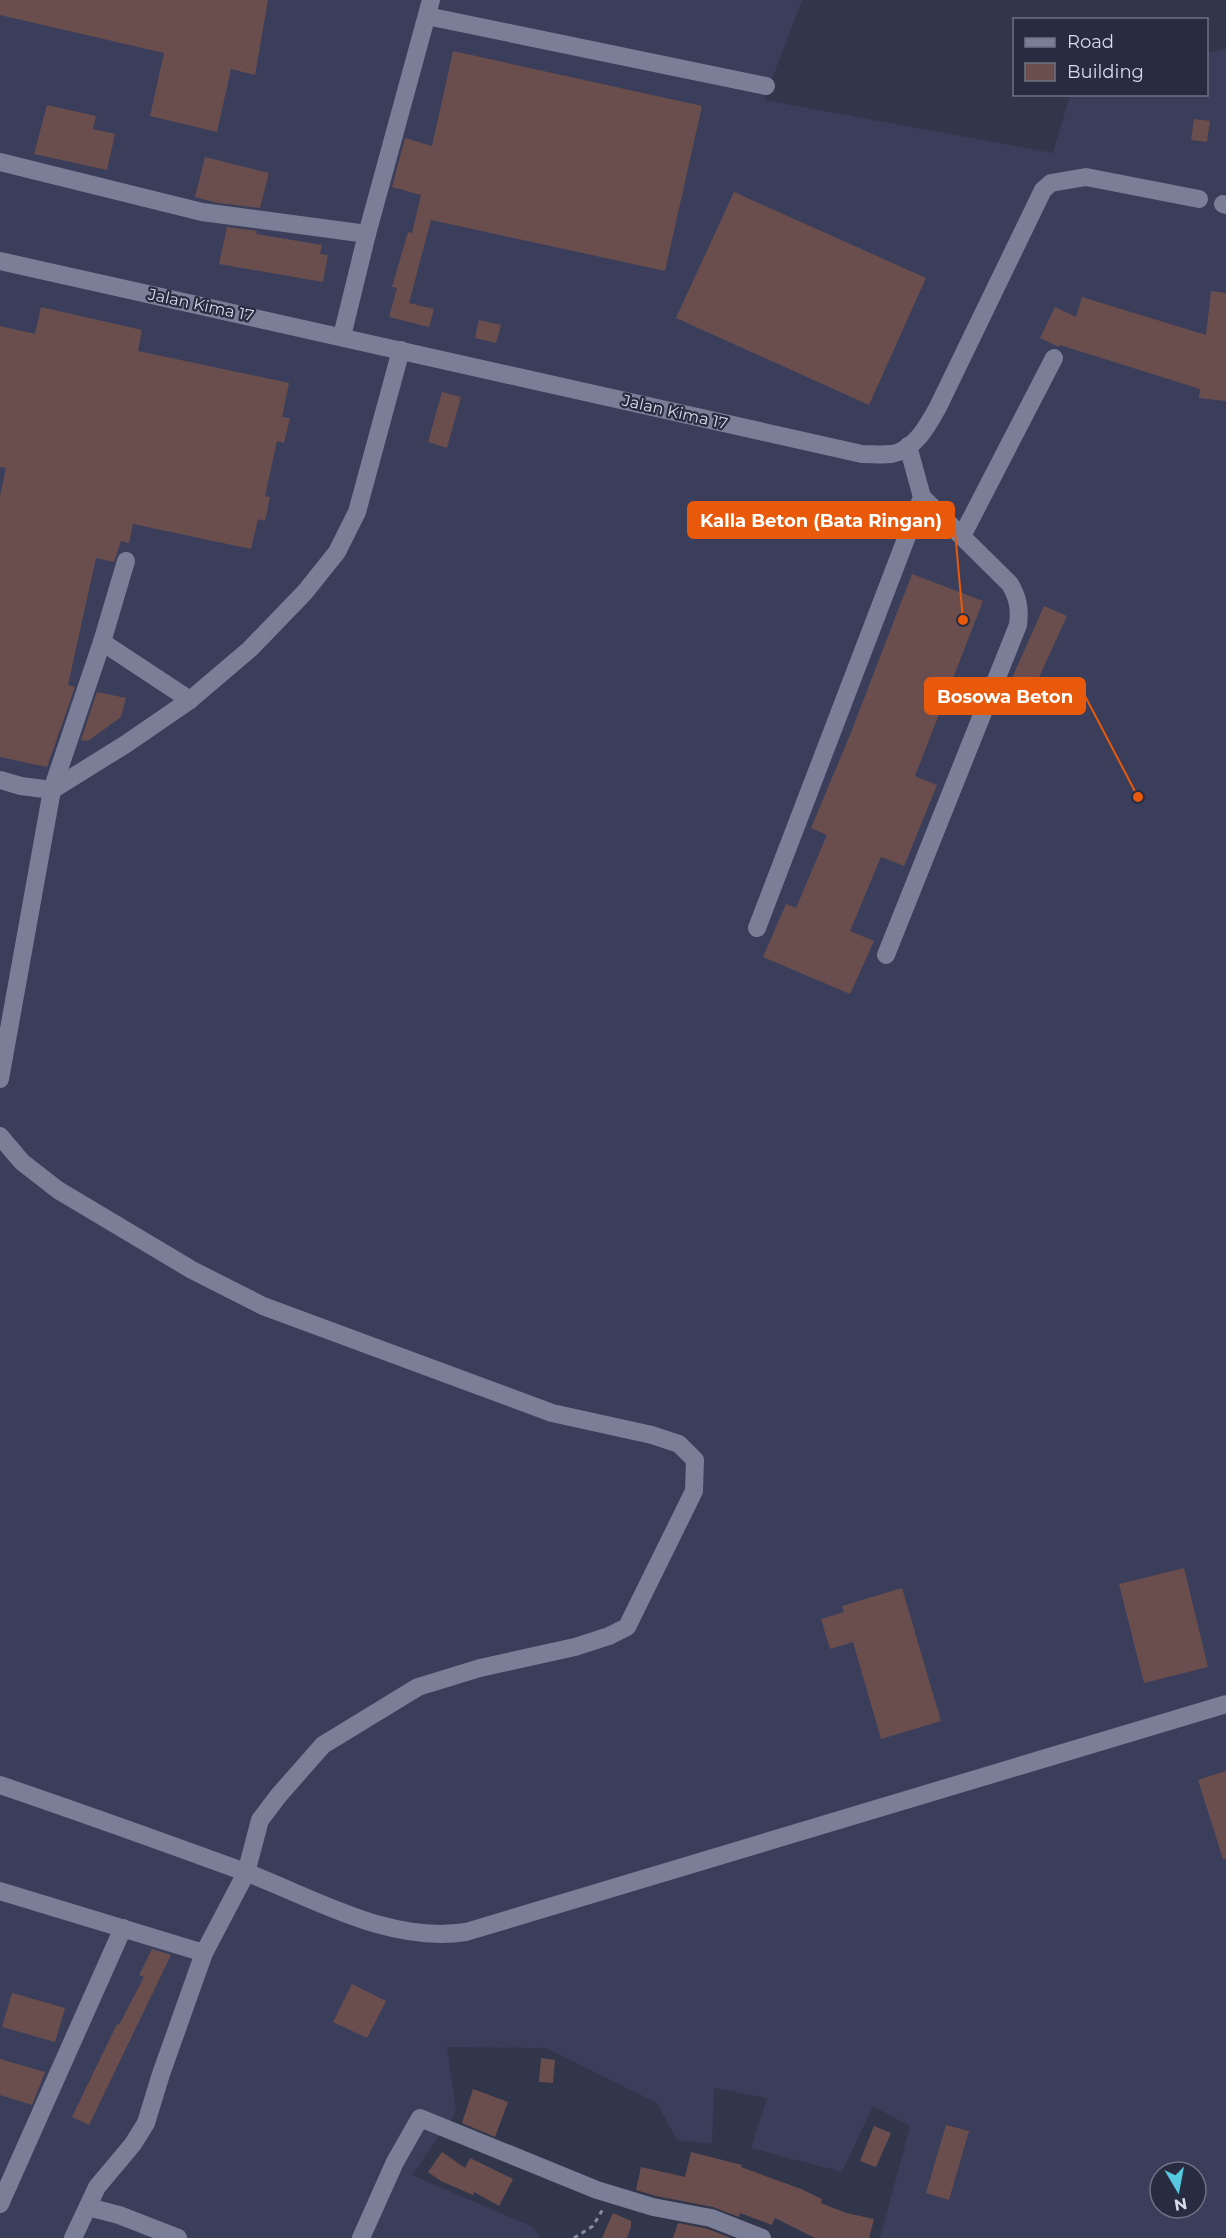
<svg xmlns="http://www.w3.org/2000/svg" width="1226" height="2238" font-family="Montserrat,sans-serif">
<rect width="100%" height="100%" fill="#32364b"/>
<!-- built -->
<path fill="#3a3e5a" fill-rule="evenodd" d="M0 0H802L764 100 1053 153 1070 95 1206 94 1207 53 1226 49V2238H880L910 2126 873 2106 842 2172 751 2148 767 2098 714 2088 712 2144 677 2140 657 2103 546 2048 447 2047 456 2112 412 2175 533 2227 541 2238H0ZM1160 2172H1196V2208H1160Z"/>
<!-- building -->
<g fill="#6a4e4e">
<path d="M0 0H268L255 75 231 69 217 132 150 116 164 53 0 15Z"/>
<path d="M453 51 702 106 665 271 431 220 409 303 434 309 429 327 389 317 397 288 392 287 408 232 412 233 421 195 392 187 405 138 432 146Z"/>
<path d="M47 105 96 116 93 129 115 134 107 170 34 154Z"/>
<path d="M1194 119 1210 121 1207 142 1191 140Z"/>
<path d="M205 157 269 173 260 208 218 203 195 197Z"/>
<path d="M734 192 926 278 869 405 676 318Z"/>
<path d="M227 227 257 231 256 234 322 245 320 254 328 255 323 282 219 264Z"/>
<path d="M1211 291 1226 293V401L1199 398 1200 389 1060 345 1059 347 1040 338 1055 307 1076 317 1082 297 1206 335Z"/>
<path d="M41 307 142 330 138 351 289 383 282 417 290 418 284 443 277 441 265 496 270 497 265 521 258 519 251 549 133 524 129 543 121 541 114 562 96 558 68 685 75 687 47 767 0 757V496L6 468 0 467V326L35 334Z"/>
<path d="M479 320 501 325 496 343 475 338Z"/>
<path d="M442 392 461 397 447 448 428 442Z"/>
<path d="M912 574 983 601 915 776 937 785 904 866 881 857 850 931 874 941 850 994 763 957 786 904 796 908 827 835 811 828 850 735Z"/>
<path d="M1044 606 1067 616 1030 697 1008 687Z"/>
<path d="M97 692 126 698 121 717 88 741 81 740Z"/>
<path d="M1184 1568 1208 1667 1144 1683 1119 1584Z"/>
<path d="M902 1588 941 1721 881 1739 853 1642 830 1649 821 1619 844 1612 842 1606Z"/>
<path d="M1226 1771V1859H1223L1198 1780Z"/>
<path d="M152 1949 171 1955 89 2125 72 2117 117 2024 119 2025 144 1977 139 1975Z"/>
<path d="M352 1984 386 2001 367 2038 333 2022Z"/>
<path d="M12 1993 65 2008 55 2042 2 2027Z"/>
<path d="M541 2058 555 2060 553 2083 539 2082Z"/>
<path d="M0 2059 45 2072 32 2105 0 2095Z"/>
<path d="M473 2089 508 2102 495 2137 462 2123Z"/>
<path d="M946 2125 969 2131 949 2200 926 2193Z"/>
<path d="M874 2126 891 2133 876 2167 860 2161Z"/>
<path d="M442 2152 465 2168 470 2158 513 2179 499 2206 474 2192 473 2195 441 2181 428 2172Z"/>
<path d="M691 2152 742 2165 741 2167 801 2189 822 2199 821 2203 846 2213 874 2219 869 2238H815L775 2218 772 2225 740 2213 739 2217 713 2207 656 2196 636 2190 641 2167 685 2177Z"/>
<path d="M613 2213 631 2221V2227L627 2238H602Z"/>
<path d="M678 2223 708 2229 731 2238H673Z"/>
</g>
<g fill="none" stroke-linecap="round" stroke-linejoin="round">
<!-- path -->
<path stroke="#8a8d9e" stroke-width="3" stroke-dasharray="4.5 4.5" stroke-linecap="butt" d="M574 2238 593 2226 603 2209"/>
<!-- minor -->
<g stroke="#7a7e97" stroke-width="18">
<path d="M427 16 766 86"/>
<path d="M0 162 202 212 367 234 342 336"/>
<path d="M1223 204 1226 205"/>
<path d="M367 234 431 0"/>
<path d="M0 261 862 454C872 454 882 455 892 454 915 450 928 425 938 407L1043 190 1051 183 1086 177 1199 199"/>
<path d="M962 536 1054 358"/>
<path d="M102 642 126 561"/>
<path d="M0 780 21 786 52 790 126 744 190 700 250 649 305 592 337 552 357 512 401 350"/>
<path d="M757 928 922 497 908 446"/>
<path d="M886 955 1018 625C1020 608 1018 598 1010 584L922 497"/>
<path d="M0 1079 52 790 102 642 190 700"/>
<path d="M0 1136 22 1162 58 1190 192 1270 263 1306 552 1413 652 1435 679 1444 695 1460 694 1491 627 1627 609 1636 575 1647 480 1668 418 1687 323 1745 279 1795 260 1820 246 1873 204 1953 161 2074 146 2123 133 2144 97 2187 73 2238"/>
<path d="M0 1785C82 1813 163 1842 245 1872 314 1898 389 1944 466 1932L1226 1704"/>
<path d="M0 1891 204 1953"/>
<path d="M0 2204 123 1928"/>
<path d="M88 2207 119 2215 178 2238"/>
<path d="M361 2238 395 2162 420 2118 597 2190 653 2207 711 2218 762 2238"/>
</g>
</g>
<g text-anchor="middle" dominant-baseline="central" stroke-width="4.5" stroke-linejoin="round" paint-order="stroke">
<!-- street labels -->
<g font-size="16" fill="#d8dae8" stroke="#282c41">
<text transform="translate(201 305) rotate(12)">Jalan Kima 17</text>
<text transform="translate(675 412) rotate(13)">Jalan Kima 17</text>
</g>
</g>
<!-- callouts -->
<path fill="none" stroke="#e8590c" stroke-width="2" d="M963 620L954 520M1138 797L1085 696"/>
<g fill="#e8590c" stroke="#282c41" stroke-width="2">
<circle cx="963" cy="620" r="6"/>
<circle cx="1138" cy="797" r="6"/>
</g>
<g fill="#e8590c" stroke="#e8590c" stroke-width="2">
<rect x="688" y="502" width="266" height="36" rx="6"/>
<rect x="925" y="678" width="160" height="36" rx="6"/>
</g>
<g font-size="18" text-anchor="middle" font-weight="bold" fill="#fff">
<text x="821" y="527">Kalla Beton (Bata Ringan)</text>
<text x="1005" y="703">Bosowa Beton</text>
</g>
<!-- legend -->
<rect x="1013" y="18" width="195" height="78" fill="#282c41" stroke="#6e7284" stroke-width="1.5"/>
<rect x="1025" y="38" width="30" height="9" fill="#7a7e97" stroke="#6e7284" stroke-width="1.5"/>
<text x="1067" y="48" font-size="18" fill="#d8dae8">Road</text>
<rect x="1025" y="63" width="30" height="18" fill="#6a4e4e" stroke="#6e7284" stroke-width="1.5"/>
<text x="1067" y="78" font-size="18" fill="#d8dae8">Building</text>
<!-- north arrow -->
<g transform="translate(1178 2190) rotate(170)"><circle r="28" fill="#282c41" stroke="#6e7284" stroke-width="1.5"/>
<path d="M0-4.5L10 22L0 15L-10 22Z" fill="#56c9e1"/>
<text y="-9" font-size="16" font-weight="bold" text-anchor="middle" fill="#d8dae8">N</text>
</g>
</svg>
